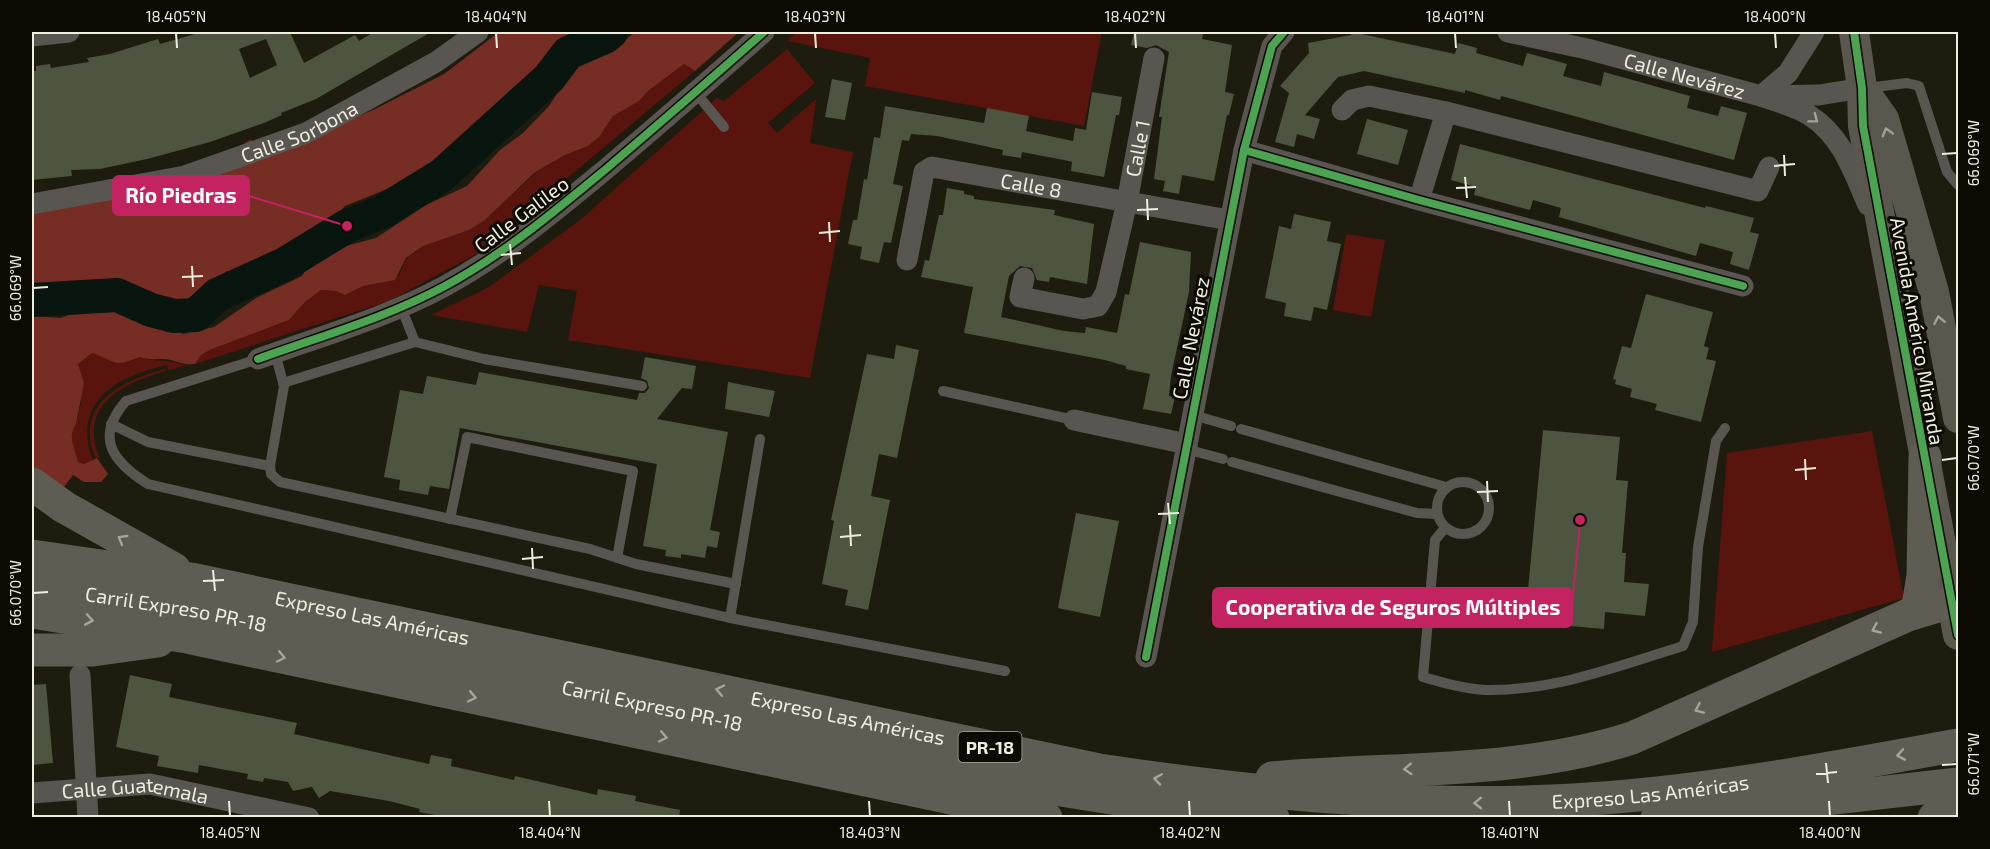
<svg xmlns="http://www.w3.org/2000/svg" width="1990" height="849" font-family="'Exo 2',sans-serif">
<rect width="100%" height="100%" fill="#1e1c0e"/>
<!-- green -->
<g fill="#59140d">
<path d="M796 32H1102L1084 126 865 86 870 58 788 41Z"/>
<path d="M787 49 815 83 768 123 777 133 816 99 810 143 853 152 810 378 568 340 577 291 539 285 527 332 431 315 489 287 580 220 717 98 724 101Z"/>
<path d="M684 64 695 71 478 253 389 301 195 364 201 355 212 349 289 320 305 302 321 290 336 291 345 295 363 286 390 281 400 274 406 259 423 246 485 220 534 174 565 155 588 146 599 137 613 116 638 101 648 91Z"/>
<path d="M1346 234 1385 240 1371 317 1333 310Z"/>
<path d="M92 353C117 361 113 368 140 357 155 363 168 358 186 366L168 370 167 365C118 376 71 401 93 460L84 464 78 462 72 445V429L76 424 81 403 78 364Z"/>
<path d="M165 369V371C122 384 79 404 99 457L96 459C73 404 122 380 165 369Z"/>
<path d="M1872 431 1904 598 1712 652 1727 453Z"/>
</g>
<!-- forest -->
<g fill="#762d24">
<path d="M499 32H592L564 48 567 59 556 73 540 74 527 82 483 118 474 131 412 179 345 206 331 221 268 258 256 267 253 273 227 271 183 302 164 304 135 291 108 287H56L50 304H39L32 299V211L56 208 237 148 250 140 287 147 375 109 444 74Z"/>
<path d="M635 32H739L695 71 684 64 648 91 639 101 613 116 599 137 588 146 565 155 534 173 485 220 469 230 423 246 406 258 395 280 363 286 345 295 336 291 321 290 305 302 289 320 212 349 201 355 195 364C182 366 173 358 160 359 152 359 148 360 140 357 111 368 119 362 92 353L78 364 84 383 76 424C67 436 75 449 78 462L84 464 97 458 108 474 101 482H84L73 475 64 487 56 490 32 467V316L61 318 81 310 109 309 127 312 156 328 171 327 183 334 214 327 258 297 302 276 312 260 326 251 376 238 426 205 467 186 500 150 523 133 549 106 562 86 560 77C578 50 585 62 608 52 618 48 627 38 635 32Z"/>
</g>
<g fill="none" stroke-linecap="round" stroke-linejoin="round">
<!-- river -->
<path stroke="#091610" stroke-width="34" d="M32 300 117 295 151 310 174 316 196 315 217 295 285 264 347 226 382 212 442 175 549 78 568 53 605 37 611 32"/>
</g>
<!-- building -->
<g fill="#4d5540" fill-rule="evenodd">
<path d="M202 32H290L304 63 355 35 359 41 374 32H431L316 99 281 113 282 115 264 123 210 142 147 159 100 169 71 170 72 176 32 180V71H36V66L50 64 51 68 89 62 87 58 110 54 158 39 160 44ZM266 39 277 65 250 78 239 49Z"/>
<path d="M1134 32H1187L1203 34 1202 39 1232 45 1225 92 1234 94 1229 115H1227L1214 181 1182 175 1179 194 1163 191 1165 181 1154 179 1162 117H1159L1169 52 1156 45 1147 48 1131 45Z"/>
<path d="M1352 32 1455 54 1458 43 1477 48 1476 53 1523 66 1527 53 1567 64 1563 76 1601 86 1604 72 1690 96 1687 108 1718 116 1721 106 1747 113 1734 160 1501 96 1500 100 1465 90V93L1364 71 1338 77 1305 115 1320 119 1314 139 1297 134 1294 147 1275 142 1289 93 1280 86 1309 53 1308 43 1351 35Z"/>
<path d="M832 79 852 83 845 120 825 117Z"/>
<path d="M1092 92 1122 97 1119 115H1116L1104 177 1071 171 1072 162 1069 161 1022 152 1021 158 1002 155 1003 150 937 136 911 134 909 141 902 140 893 184 903 186 891 243 884 242 879 263 860 259 862 247 848 244 853 220H857L864 179 867 180 874 137 880 138 885 106 984 123 987 108 1009 112 1029 116 1026 131 1073 141 1075 128 1086 130Z"/>
<path d="M1367 119 1408 130 1398 165 1357 154Z"/>
<path d="M1460 144 1705 208 1706 206 1754 218 1750 232 1759 234 1749 270 1730 264 1733 252 1700 243 1696 256 1559 217 1561 208 1533 200 1530 210 1474 195 1476 187 1451 180Z"/>
<path d="M947 188 964 191V194L974 196V199L1055 210 1054 215 1094 224 1087 284 1050 277 1049 282 1037 280 1032 268 1020 266 1009 276 1001 317 1064 331 1085 333 1086 327 1117 333 1125 294 1129 295 1140 242 1191 252 1189 292 1171 376 1169 396 1175 397 1171 414 1143 409 1150 374 1126 369V366L1105 360 964 333 973 287 921 277 925 260 929 261 939 215H943Z"/>
<path d="M1294 214 1331 222 1327 241 1341 244 1327 310 1314 307 1311 321 1284 316 1286 303 1265 298 1279 226 1291 229Z"/>
<path d="M1646 294 1713 312 1704 346 1709 348 1706 359 1716 361 1701 422 1655 410 1657 404 1630 397 1632 389 1615 384 1616 380 1613 379 1622 346 1631 348Z"/>
<path d="M896 345 919 350 897 458 879 454 871 496 890 500 868 610 845 605 848 590 822 584 834 521 831 520 867 354 894 359Z"/>
<path d="M645 357 696 366 692 389 682 388 657 419 728 432 710 530 720 532 717 548 707 546 705 558 681 554V558L665 556 666 550 643 546 657 464 460 428 449 489 430 486 428 495 399 490 400 480 384 477 400 390 423 394 427 376 476 385 479 372 637 400 639 393H645L649 388 647 381 641 378Z"/>
<path d="M728 382 775 391 769 417 725 409Z"/>
<path d="M1543 430 1620 437 1616 480 1628 481 1622 553H1626L1624 582 1649 584 1645 616 1605 612 1604 629 1525 622Z"/>
<path d="M1076 513 1119 521 1100 617 1058 608Z"/>
<path d="M130 675 172 684 169 697 297 723 294 734 429 764 431 755 452 759 451 766 514 780 515 776 597 795 598 789 636 796 635 801 680 810 679 818H450L419 812 420 809 389 801 330 791 319 798 312 787 293 791 288 782 264 778 263 782 247 779 248 774 199 765 198 773 157 766 159 756 116 747Z"/>
<path d="M46 684 53 763 32 765V685Z"/>
</g>
<g fill="none" stroke-linecap="round" stroke-linejoin="round">
<!-- lane -->
<g stroke="#595550" stroke-width="10">
<path d="M1866 88 1907 83 1919 86 1947 172 1958 185"/>
<path d="M696 93 724 127"/>
<path d="M401 307 415 342"/>
<path d="M258 359 126 401C94 438 113 462 148 484L730 618 1005 671"/>
<path d="M283 383 415 342 484 359 642 386"/>
<path d="M943 391 1074 420"/>
<path d="M1193 415 1231 426"/>
<path d="M111 424 148 442 270 466 284 386 275 353"/>
<path d="M1241 429 1446 487"/>
<path d="M1186 449 1223 459"/>
<path d="M1232 462 1417 513 1437 514"/>
<path d="M270 466 271 474 280 482 590 549 636 564 736 584"/>
<circle cx="1463" cy="508" r="26"/>
<path d="M450 519 467 437 633 471 617 558"/>
<path d="M1445 528 1435 540 1423 677C1444 683 1464 689 1486 690 1554 691 1619 666 1683 646L1693 622 1698 547 1716 441 1725 428"/>
<path d="M730 618 760 439"/>
</g>
<!-- street -->
<g stroke="#595550" stroke-width="21">
<path id="s1" d="M1508 32 1587 49 1761 96 1819 95 1862 88"/>
<path d="M1814 32 1788 73 1761 96C1776 102 1796 106 1809 115 1842 136 1853 171 1868 205"/>
<path d="M32 36 69 32"/>
<path d="M1342 110 1352 100 1369 96 1446 112 1758 191 1769 167"/>
<path d="M1244 150 1419 200 1743 286"/>
<path d="M1419 200 1446 112"/>
<path id="s2" d="M32 204 185 176 306 133 436 62 478 32"/>
<path id="s3" d="M907 260 924 172 932 167 1229 220"/>
<path id="s4" d="M1024 278 1020 297 1083 309 1098 306 1106 292 1127 202 1154 58"/>
<path d="M258 359C321 336 386 318 445 286 504 254 554 212 606 169 659 124 712 78 764 32"/>
<path d="M1074 420 1187 444"/>
<path d="M1146 657 1244 150 1272 46 1284 32"/>
<path d="M80 675 88 818"/>
<path id="s5" d="M32 793 150 784 309 818"/>
</g>
<!-- secondary -->
<g stroke="#5a574f" stroke-width="30">
<path d="M1854 32 1862 88 1863 126 1958 635"/>
<path d="M1862 88 1884 119 1934 292 1958 418"/>
</g>
<!-- highway -->
<g stroke="#5f5c53" stroke-width="33">
<path d="M32 484 64 507 174 569"/>
<path id="s6" d="M32 556 191 579 1099 770C1266 795 1435 811 1604 798 1723 789 1842 766 1958 745"/>
<path id="s7" d="M32 585 193 609 1061 790 1161 806 1273 818"/>
<path d="M32 612 187 637 1046 818"/>
<path d="M1917 612 1923 576 1925 457"/>
<path d="M32 650H93L158 641"/>
<path d="M1272 778C1391 767 1517 775 1632 738L1908 615 1958 600"/>
<path d="M1657 818 1958 784"/>
<path d="M1934 818 1958 813"/>
</g>
<defs>
<g id="cycleway">
<path d="M1854 32 1862 88 1863 126 1958 635"/>
<path d="M1244 150 1419 200 1743 286"/>
<path d="M258 359C321 336 386 318 445 286 504 254 554 212 606 169 659 124 712 78 764 32"/>
<path d="M1146 657 1244 150 1272 46 1284 32"/>
</g>
</defs>
<!-- cycleway casing -->
<use href="#cycleway" stroke="#0c0a02" stroke-width="11"/>
<!-- cycleway -->
<use href="#cycleway" stroke="#4ca352" stroke-width="8"/>
</g>
<!-- one-way arrows -->
<defs><path id="oneway-chevron" d="M-2-3.5L2.5 0L-2 3.5" fill="none" stroke-width="1.6" stroke-linecap="round" stroke-linejoin="round" transform="scale(1.5)"/></defs>
<use stroke="#a4a196" href="#oneway-chevron" transform="translate(1814 119) rotate(37)"/>
<g stroke="#a4a296">
<use href="#oneway-chevron" transform="translate(1887 132) rotate(-106)"/>
<use href="#oneway-chevron" transform="translate(1939 320) rotate(-101)"/>
</g>
<g stroke="#a7a498">
<use href="#oneway-chevron" transform="translate(122 539) rotate(-150)"/>
<use href="#oneway-chevron" transform="translate(89 620) rotate(10)"/>
<use href="#oneway-chevron" transform="translate(1876 629) rotate(156)"/>
<use href="#oneway-chevron" transform="translate(281 657) rotate(12)"/>
<use href="#oneway-chevron" transform="translate(720 690) rotate(-168)"/>
<use href="#oneway-chevron" transform="translate(472 697) rotate(12)"/>
<use href="#oneway-chevron" transform="translate(1699 709) rotate(156)"/>
<use href="#oneway-chevron" transform="translate(663 737) rotate(12)"/>
<use href="#oneway-chevron" transform="translate(1901 755) rotate(170)"/>
<use href="#oneway-chevron" transform="translate(1408 769) rotate(177)"/>
<use href="#oneway-chevron" transform="translate(1158 779) rotate(-171)"/>
<use href="#oneway-chevron" transform="translate(1478 803) rotate(179)"/>
</g>
<!-- ticks -->
<path fill="none" stroke="#efeddd" stroke-width="2" d="M176 33 177 48M496 33 497 48M815 33 816 48M1135 33 1136 48M1455 33 1456 48M1775 33 1776 48M1942 154 1957 153M1784 155 1785 176M1774 166 1795 164M1465 177 1467 198M1456 188 1476 187M1147 199 1148 220M1137 210 1158 209M829 222 830 242M819 233 840 231M510 244 512 265M501 255 521 253M192 266 193 287M182 277 203 276M33 288 48 287M1805 459 1806 480M1942 460 1957 458M1795 470 1816 468M1487 481 1488 502M1477 492 1498 491M1168 503 1170 524M1158 514 1179 513M850 525 851 546M840 537 861 535M532 548 533 569M522 559 543 557M213 570 215 591M203 581 224 580M33 593 48 592M1826 763 1828 783M1942 765 1957 764M1816 774 1837 772M229 801 230 816M549 801 550 816M869 801 870 816M1189 801 1190 816M1509 801 1510 816M1829 801 1830 816"/>
<g text-anchor="middle" dominant-baseline="central" stroke-width="6" stroke-linejoin="round" paint-order="stroke">
<!-- shield labels -->
<rect fill="#0c0a02" stroke="#aba99b" stroke-width="1.5" x="958.5" y="732" width="63" height="30" rx="4.5"/>
<g font-size="18" font-weight="bold" fill="#efeddd">
<text x="990" y="747">PR-18</text>
</g>
<!-- street labels -->
<g font-size="20" fill="#efeddd" stroke="#0c0a02">
<text stroke="none"><textPath href="#s1" startOffset="182">Calle Nevárez</textPath></text>
<text stroke="none"><textPath href="#s2" startOffset="278">Calle Sorbona</textPath></text>
<text stroke="none"><textPath href="#s4" startOffset="262">Calle 1</textPath></text>
<text stroke="none"><textPath href="#s3" startOffset="200">Calle 8</textPath></text>
<text transform="translate(521 214) rotate(-37)">Calle Galileo</text>
<text transform="translate(1918 331) rotate(80)">Avenida Américo Miranda</text>
<text transform="translate(1190 338) rotate(-79)">Calle Nevárez</text>
<text stroke="none"><textPath href="#s7" startOffset="146">Carril Expreso PR-18</textPath></text>
<text stroke="none"><textPath href="#s6" startOffset="346">Expreso Las Américas</textPath></text>
<text stroke="none"><textPath href="#s7" startOffset="632">Carril Expreso PR-18</textPath></text>
<text stroke="none"><textPath href="#s6" startOffset="832">Expreso Las Américas</textPath></text>
<text stroke="none"><textPath href="#s6" startOffset="1642">Expreso Las Américas</textPath></text>
<text stroke="none"><textPath href="#s5" startOffset="104">Calle Guatemala</textPath></text>
</g>
</g>
<!-- callouts -->
<path fill="none" stroke="#c42362" stroke-width="2" d="M347 226L249 196M1580 520L1572 608"/>
<g fill="#c42362" stroke="#0c0a02" stroke-width="2">
<circle cx="347" cy="226" r="6"/>
<circle cx="1580" cy="520" r="6"/>
</g>
<g fill="#c42362" stroke="#c42362" stroke-width="2">
<rect x="113" y="176" width="136" height="39" rx="6"/>
<rect x="1213" y="588" width="359" height="39" rx="6"/>
</g>
<g font-size="21" text-anchor="middle" font-weight="bold" fill="#fff">
<text x="181" y="203">Río Piedras</text>
<text x="1393" y="615">Cooperativa de Seguros Múltiples</text>
</g>
<!-- border -->
<rect width="1990" height="849" fill="none" stroke="#0c0a02" stroke-width="66"/>
<rect x="33" y="33" width="1924" height="783" fill="none" stroke="#efeddd" stroke-width="2"/>
<g font-size="15" text-anchor="middle" fill="#efeddd">
<text x="176" y="22">18.405°N</text>
<text x="496" y="22">18.404°N</text>
<text x="815" y="22">18.403°N</text>
<text x="1135" y="22">18.402°N</text>
<text x="1455" y="22">18.401°N</text>
<text x="1775" y="22">18.400°N</text>
<text transform="translate(1974 153) rotate(-90)" y="5">66.069°W</text>
<text transform="translate(16 288) rotate(-90)" y="5">66.069°W</text>
<text transform="translate(1974 458) rotate(-90)" y="5">66.070°W</text>
<text transform="translate(16 593) rotate(-90)" y="5">66.070°W</text>
<text transform="translate(1974 764) rotate(-90)" y="5">66.071°W</text>
<text x="230" y="838">18.405°N</text>
<text x="550" y="838">18.404°N</text>
<text x="870" y="838">18.403°N</text>
<text x="1190" y="838">18.402°N</text>
<text x="1510" y="838">18.401°N</text>
<text x="1830" y="838">18.400°N</text>
</g>
</svg>
